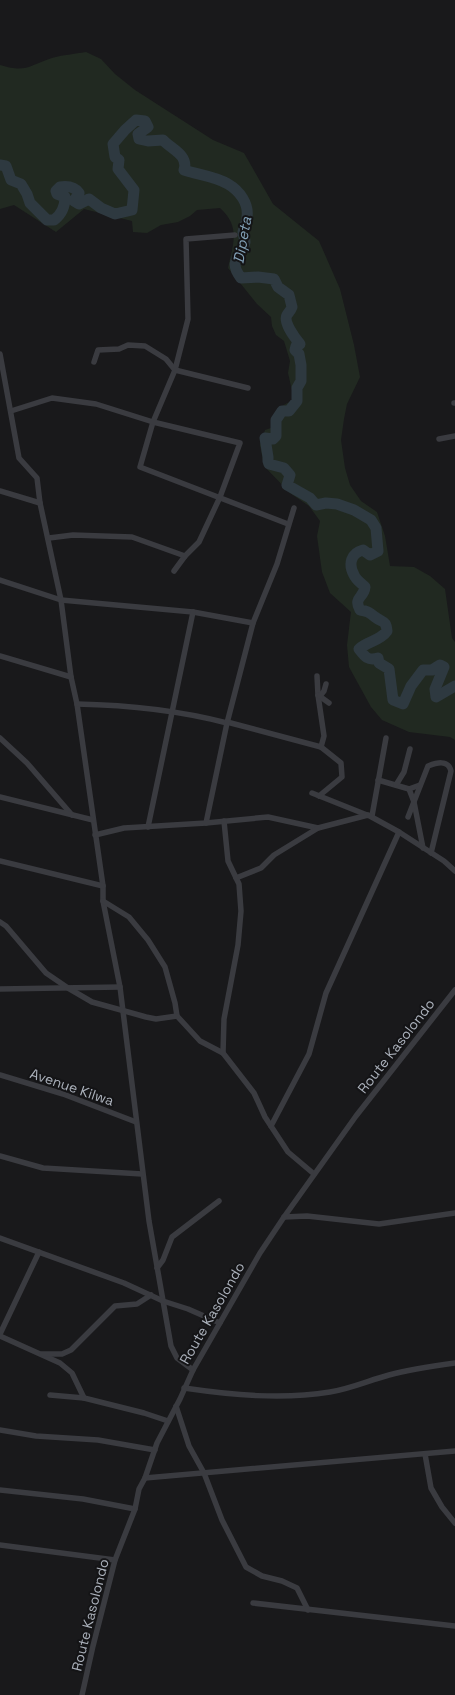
<svg xmlns="http://www.w3.org/2000/svg" width="455" height="1695" font-family="'Space Grotesk',sans-serif">
<rect width="100%" height="100%" fill="#19191b"/>
<!-- green -->
<path fill="#212921" d="M86 52 101 59 115 74 135 90 213 140 244 153 273 204 319 241 340 289 354 345 360 377 347 404 344 419 341 440 345 468 350 485 361 501 377 512 385 536 390 566 414 567 430 576 445 589 452 638 455 642V740L450 737 409 732 382 720 371 707 349 667 347 645 351 612 330 593 322 572 317 536 320 521 309 506 290 493 264 466 260 445 265 430 271 428C273 413 277 407 292 401L293 395 288 373 290 361 284 341 276 335 272 326 271 317 257 304 228 268C233 244 241 227 220 208L197 210 190 216 178 222 161 225 147 233 133 232 132 221 84 209 56 232 14 205 0 209V65C26 73 28 66 52 58 62 55 75 54 86 52Z"/>
<g fill="none" stroke-linecap="round" stroke-linejoin="round">
<!-- river -->
<path stroke="#2e3940" stroke-width="11" d="M0 165 6 166 11 180 21 184 27 194 30 203 47 220H54C62 214 65 207 65 197L57 194 56 191 60 187C67 186 74 186 79 193L74 201 79 204 89 199 101 208 115 214 132 210 134 190 118 169 119 160 115 157 113 144 125 130 136 120 145 121 148 127 138 134 139 139 148 141 163 140C171 149 189 155 184 170 199 175 215 176 228 184 240 191 249 204 247 217 247 222 244 227 243 232 243 235 245 238 245 242 242 256 227 260 241 278L258 277 274 279 278 287 289 295 292 307C291 310 289 312 287 315 283 322 295 338 300 344L296 346 295 350 299 354 301 365V381L297 388V401L289 411H282L276 420V436L273 439 265 438 268 457V461L269 464 284 468 290 475 287 485 310 498 316 505 326 503 337 504 354 510 371 520 376 528 378 551 370 555 363 550C351 553 348 564 354 575 356 580 361 583 365 587 364 598 353 597 360 610 367 611 369 612 375 617 383 623 386 620 387 631 380 641 368 641 359 649 365 657 368 661 378 658L379 663 389 669 393 700 403 704 411 686 423 670H432L440 665 444 667 435 689 436 697 455 686"/>
<!-- street -->
<g stroke="#3a3b40" stroke-width="5.5">
<path d="M235 235 186 239 188 319 175 370 153 422 140 467 288 524"/>
<path d="M0 354 19 458 37 478 40 503 61 600 71 677 77 704 103 886V901L120 987 149 1221 171 1346 177 1358 193 1370"/>
<path d="M94 362 98 350 119 349 128 345 145 346 166 359 175 370 248 388"/>
<path d="M454 403H455"/>
<path d="M11 411 52 398 96 404 153 422 240 443 220 497 199 542 185 556 174 571"/>
<path d="M439 439 455 436"/>
<path d="M0 491 40 503"/>
<path d="M49 538 73 535 132 537 185 556"/>
<path d="M0 580 61 600 193 612 253 623"/>
<path d="M0 656 71 677"/>
<path d="M317 676 318 695 324 736 321 747"/>
<path d="M318 695 329 703"/>
<path d="M320 696 324 691 326 684"/>
<path d="M77 704C128 705 177 710 227 723"/>
<path d="M227 722 321 747 341 763 342 777 319 796"/>
<path d="M0 738 27 763 72 815"/>
<path d="M378 780 409 789 420 785"/>
<path d="M396 785 404 772 410 749"/>
<path d="M409 789 414 802 423 848"/>
<path d="M312 793 367 815"/>
<path d="M0 797 93 820"/>
<path d="M372 816 386 738"/>
<path d="M408 817 428 766C436 763 448 759 451 771L431 853"/>
<path d="M206 823 227 723 253 623 277 564 294 508"/>
<path d="M148 827 193 612"/>
<path d="M95 835 124 828 206 823 268 817 318 828 368 815 399 832 444 861 455 871"/>
<path d="M0 861 103 886"/>
<path d="M236 878 261 868 274 855 318 828"/>
<path d="M103 901 129 917 148 940 165 967 175 1003 177 1016 200 1041 223 1053 254 1093 265 1117 288 1152 314 1174"/>
<path d="M0 922 6 926 46 973 68 988 92 1002 146 1017 156 1019 177 1016"/>
<path d="M0 989 120 987"/>
<path d="M223 1053 224 1019 238 945 241 911 239 884 228 861 224 821"/>
<path d="M0 1075 63 1094 136 1122"/>
<path d="M271 1126 309 1054 326 993 399 832"/>
<path d="M0 1156 43 1168 142 1174"/>
<path d="M284 1217 307 1216 379 1224 455 1213"/>
<path d="M0 1238 124 1283 163 1301 188 1309 220 1323"/>
<path d="M157 1268 163 1260 172 1237 219 1201"/>
<path d="M0 1334 39 1252"/>
<path d="M0 1336 60 1363 72 1373 84 1398"/>
<path d="M42 1354H62L71 1350 115 1306 137 1304 151 1295"/>
<path d="M184 1388C232 1395 282 1400 330 1392 350 1389 370 1380 389 1375 411 1369 433 1366 455 1363"/>
<path d="M50 1395 84 1398 144 1413 168 1421"/>
<path d="M176 1406 189 1446 204 1473 222 1520 246 1567 262 1576 282 1581 297 1588 308 1610"/>
<path d="M0 1430 36 1436 98 1440 155 1450"/>
<path d="M425 1454 431 1488 442 1507 455 1523"/>
<path d="M145 1478 455 1451"/>
<path d="M0 1490 83 1499 135 1509"/>
<path d="M0 1545 115 1560"/>
<path d="M253 1603 455 1626"/>
<path d="M82 1695 93 1646 115 1560 135 1509 139 1489 145 1478 157 1443 180 1399 193 1370 260 1253 284 1217 356 1116 455 990"/>
</g>
</g>
<g text-anchor="middle" dominant-baseline="central" stroke-width="4" stroke-linejoin="round" paint-order="stroke">
<!-- street labels -->
<g font-size="14" fill="#abb1bb" stroke="#141416">
<text transform="translate(396 1046) rotate(-52)">Route Kasolondo</text>
<text transform="translate(72 1087) rotate(19)">Avenue Kilwa</text>
<text transform="translate(212 1313) rotate(-60)">Route Kasolondo</text>
<text transform="translate(90 1615) rotate(-76)">Route Kasolondo</text>
</g>
<!-- water labels -->
<g font-size="15" font-style="italic" fill="#82a0b6" stroke="#141416">
<text transform="translate(242 240) rotate(-80)">Dipeta</text>
</g>
</g>
</svg>
